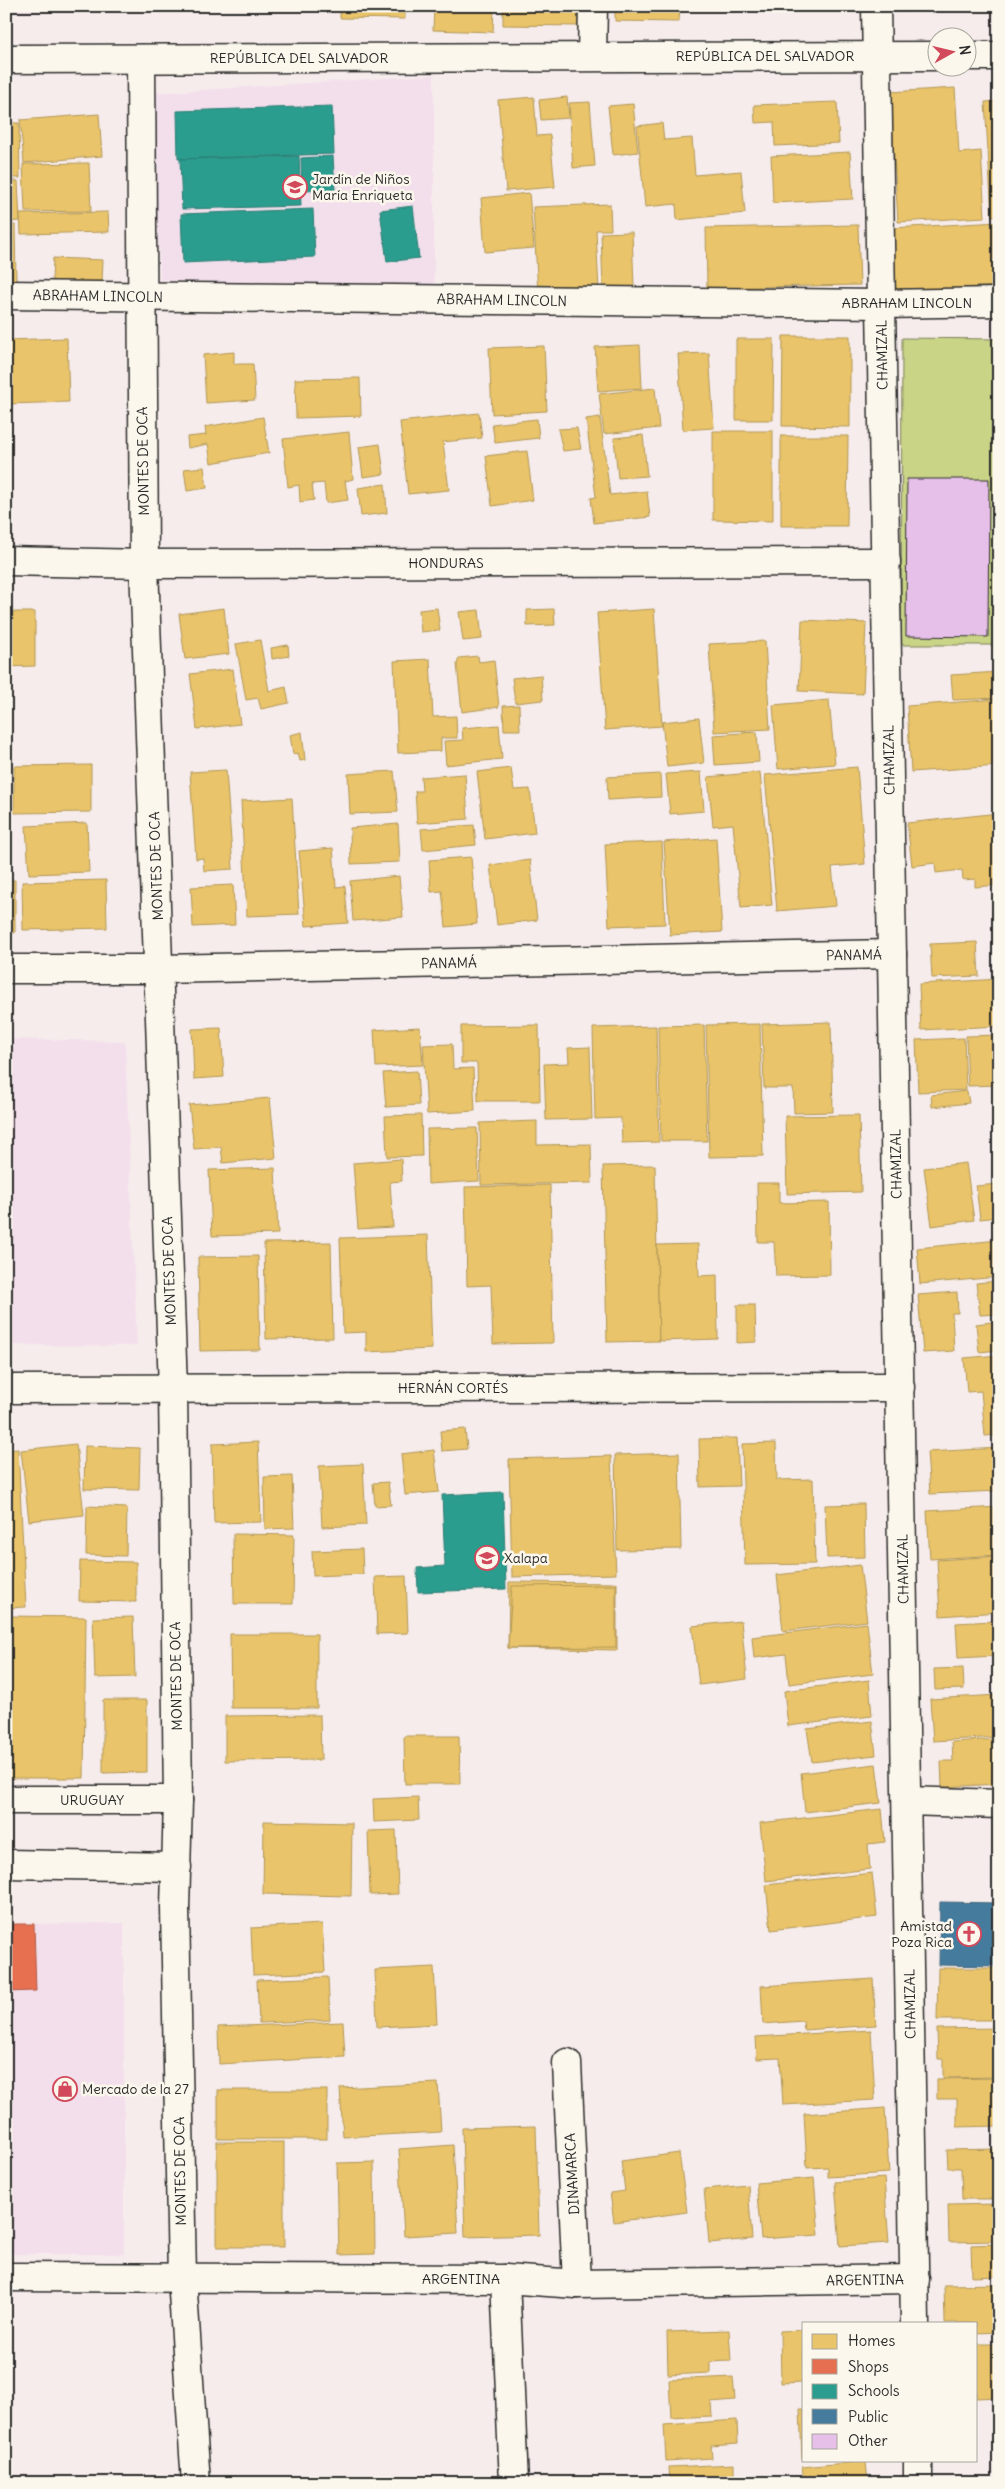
<svg xmlns="http://www.w3.org/2000/svg" width="1005" height="2489" font-family="Delius,sans-serif">
<rect width="100%" height="100%" fill="#f7ecec"/>
<filter id="ink" filterUnits="userSpaceOnUse"><feTurbulence type="fractalNoise" baseFrequency=".02" numOctaves="2"/><feDisplacementMap in="SourceGraphic" scale="10" xChannelSelector="R" yChannelSelector="G"/><feConvolveMatrix kernelMatrix="1 2 1 2 8 2 1 2 1" color-interpolation-filters="sRGB"/></filter>
<g filter="url(#ink)">
<!-- built -->
<g fill="#f2dfeb">
<path d="M6 6H219V8L6 13Z"/>
<path d="M434 75V292L160 280 152 93Z"/>
<path d="M6 1039 125 1041 137 1346 6 1345Z"/>
<path d="M124 1923V2254H6V1924Z"/>
</g>
<!-- green -->
<path fill="#c9d487" stroke="#7a8059" d="M902 338 999 339V645H901Z"/>
<!-- homes -->
<g fill="#e9c46a" stroke="#b09657">
<path d="M340 6H405V19L340 18Z"/>
<path d="M434 6H494L493 32 433 30Z"/>
<path d="M503 6H578V26L503 25Z"/>
<path d="M615 6H680L679 22 615 21Z"/>
<path d="M955 88 959 153 981 151 985 217 898 222 890 92Z"/>
<path d="M534 97 537 136 550 135 555 187 506 191 498 100Z"/>
<path d="M567 97 569 118 541 120 539 100Z"/>
<path d="M999 101V216H992L985 102Z"/>
<path d="M590 102 595 166 573 168 569 103Z"/>
<path d="M837 102 839 143 775 146 774 122 755 123 754 105Z"/>
<path d="M633 104 638 152 613 155 608 106Z"/>
<path d="M99 114 102 156 24 163 20 120Z"/>
<path d="M6 123H19L20 178H6Z"/>
<path d="M662 123 664 140 692 138 695 175 741 171 745 213 677 220 676 204 645 207 637 126Z"/>
<path d="M850 152 853 199 773 203 771 156Z"/>
<path d="M89 163 91 211 25 212 23 164Z"/>
<path d="M6 181H18L20 221 6 222Z"/>
<path d="M529 193 534 248 485 252 481 198Z"/>
<path d="M610 204 611 230H596L599 291 538 294 533 207Z"/>
<path d="M108 212 109 232 21 234 20 214Z"/>
<path d="M999 222V286L896 291 892 228Z"/>
<path d="M6 225H15L16 283H6Z"/>
<path d="M858 225 860 285 707 288 706 228Z"/>
<path d="M632 232 634 287 603 288 601 233Z"/>
<path d="M53 258 103 260 102 282 52 281Z"/>
<path d="M783 336H850V427L782 426Z"/>
<path d="M67 338 69 402 8 404 6 340Z"/>
<path d="M736 339H774L773 420H736Z"/>
<path d="M640 345 642 388 598 391 595 347Z"/>
<path d="M544 346 547 411 492 414 489 348Z"/>
<path d="M234 352V364H253L255 400 206 403 203 355Z"/>
<path d="M709 353 714 428 683 430 678 354Z"/>
<path d="M360 378 361 416 296 418 295 379Z"/>
<path d="M655 388 659 428 604 434 599 394Z"/>
<path d="M479 413 482 438 443 442 449 490 408 494 400 422Z"/>
<path d="M263 417 269 453 211 463 208 444 188 448 187 437 206 435 205 427Z"/>
<path d="M600 417 610 495 647 491 650 517 594 523 591 498 596 497 586 419Z"/>
<path d="M537 419 539 438 495 443 492 424Z"/>
<path d="M577 428 581 449 563 451 558 429Z"/>
<path d="M713 431H773V521L713 520Z"/>
<path d="M349 432 353 479 345 481 348 500 326 503 324 483 312 484 314 500 300 502 299 485 288 487 283 439Z"/>
<path d="M643 435 647 476 618 478 614 438Z"/>
<path d="M781 436H848L847 526H781Z"/>
<path d="M380 444 384 474 363 477 359 447Z"/>
<path d="M527 451 533 500 492 506 486 456Z"/>
<path d="M204 467 207 488 187 491 184 469Z"/>
<path d="M385 484 387 513 361 516 358 488Z"/>
<path d="M224 608 229 654 185 659 179 614Z"/>
<path d="M437 608 440 630 421 632 419 610Z"/>
<path d="M554 609 555 625 527 626V610Z"/>
<path d="M654 609 662 726 605 730 597 613Z"/>
<path d="M479 610 482 639 463 641 459 612Z"/>
<path d="M6 612H35V666L6 667Z"/>
<path d="M802 620 866 623 863 694 799 691Z"/>
<path d="M260 640 269 691 286 687 289 703 261 709 258 698 246 700 236 644Z"/>
<path d="M765 641 770 729 714 732 709 644Z"/>
<path d="M288 645 289 656 272 659 271 648Z"/>
<path d="M478 656 479 662 494 660 499 707 462 712 457 664 459 658Z"/>
<path d="M430 659 433 717 456 716 457 738H441V751L398 753 394 661Z"/>
<path d="M233 669 240 724 197 729 190 674Z"/>
<path d="M999 672V698L953 700 951 675Z"/>
<path d="M541 675 543 700 515 703 512 678Z"/>
<path d="M999 699V766L911 772 907 706Z"/>
<path d="M829 700 835 764 778 769 773 705Z"/>
<path d="M519 705 520 730H504L503 706Z"/>
<path d="M699 718 704 763 667 767 662 722Z"/>
<path d="M499 725 502 759 446 765 444 741 463 740 462 728Z"/>
<path d="M302 732 305 760 300 761 298 753 293 754 290 735Z"/>
<path d="M757 732 759 762 715 765 713 735Z"/>
<path d="M91 765V812L14 813V766Z"/>
<path d="M857 767 865 864 832 867 836 906 777 911 765 775Z"/>
<path d="M511 768 514 790 530 789 535 833 485 839 477 772Z"/>
<path d="M226 770 233 869 204 871 203 858 196 859 190 772Z"/>
<path d="M394 771 398 812 350 814 348 774Z"/>
<path d="M701 772 704 811 670 814 666 774Z"/>
<path d="M760 772 772 905 741 908 733 824 713 826 708 777Z"/>
<path d="M465 774 468 819 417 823 415 791H422L421 777Z"/>
<path d="M660 774 661 797 608 800 607 777Z"/>
<path d="M292 798 299 914 247 916 241 801Z"/>
<path d="M999 813V885L975 887V879L963 880 962 870 936 873 935 863 912 866 907 823Z"/>
<path d="M87 823 89 872 29 874 26 826Z"/>
<path d="M398 824 400 862 351 864 350 828Z"/>
<path d="M474 825 476 845 423 850 421 829Z"/>
<path d="M716 838 722 932 670 935 664 842Z"/>
<path d="M662 842 665 924 609 926 605 844Z"/>
<path d="M333 848 336 887 345 886 348 923 306 926 299 851Z"/>
<path d="M471 857 477 924 446 927 442 891 431 892 429 860Z"/>
<path d="M530 860 537 920 497 925 490 865Z"/>
<path d="M399 876 403 917 353 921 350 881Z"/>
<path d="M6 880H15V933L6 932Z"/>
<path d="M106 880 107 928 23 930 22 882Z"/>
<path d="M233 885 235 925 193 927 191 887Z"/>
<path d="M977 942 979 976 932 978 930 944Z"/>
<path d="M999 979V1026L921 1030 919 984Z"/>
<path d="M831 1022 833 1112 794 1113 793 1088H764L762 1024Z"/>
<path d="M760 1024 763 1156 709 1157 706 1025Z"/>
<path d="M539 1025 540 1101H478L477 1063H461V1026Z"/>
<path d="M704 1025 707 1141H661L658 1026Z"/>
<path d="M656 1026 659 1142 622 1143 621 1118 595 1119 593 1028Z"/>
<path d="M420 1027 423 1065 376 1067 374 1030Z"/>
<path d="M221 1028 224 1077 194 1079 192 1029Z"/>
<path d="M999 1035V1085L968 1086 966 1036Z"/>
<path d="M964 1038 966 1090 918 1092 916 1040Z"/>
<path d="M452 1044 453 1069 473 1068 475 1111 427 1114 423 1045Z"/>
<path d="M590 1047 592 1119 546 1120 544 1064 569 1063 568 1048Z"/>
<path d="M417 1071 419 1105 386 1107 383 1073Z"/>
<path d="M967 1091 969 1103 932 1107 931 1095Z"/>
<path d="M270 1098 276 1158 223 1163 221 1147 194 1149 189 1105Z"/>
<path d="M421 1115 422 1156 387 1157 385 1116Z"/>
<path d="M859 1115 861 1192 787 1194 785 1116Z"/>
<path d="M537 1121V1145L591 1144 592 1183 481 1185 480 1123Z"/>
<path d="M477 1128 479 1181 428 1184 427 1129Z"/>
<path d="M401 1159 402 1181 390 1182 393 1227 358 1229 353 1163Z"/>
<path d="M966 1163 974 1220 932 1226 924 1168Z"/>
<path d="M655 1165 659 1341 607 1342 603 1166Z"/>
<path d="M275 1168 278 1234 212 1236 209 1170Z"/>
<path d="M757 1183H779V1203L829 1202 830 1275 776 1276 774 1242H758Z"/>
<path d="M999 1184V1217L980 1219 976 1186Z"/>
<path d="M550 1185 553 1343 493 1344 491 1285 467 1286 465 1187Z"/>
<path d="M428 1235 432 1349 366 1352V1332L343 1333 340 1238Z"/>
<path d="M999 1240V1277L920 1284 917 1248Z"/>
<path d="M331 1242 333 1338 266 1339 264 1243Z"/>
<path d="M698 1244 699 1276 717 1275 718 1339 659 1341 657 1245Z"/>
<path d="M258 1256 260 1350 200 1351 198 1257Z"/>
<path d="M999 1281V1314L980 1315 976 1283Z"/>
<path d="M957 1292 958 1313H952L954 1351 923 1353 918 1295Z"/>
<path d="M737 1305H755L756 1342 737 1343Z"/>
<path d="M999 1321V1350L979 1352 976 1324Z"/>
<path d="M999 1355V1435L985 1436 981 1391 967 1392 964 1358Z"/>
<path d="M465 1429 467 1449 442 1451 440 1431Z"/>
<path d="M737 1438 739 1486 700 1487 699 1439Z"/>
<path d="M258 1442 261 1522 214 1523 212 1444Z"/>
<path d="M776 1443 777 1480 813 1479 815 1564 745 1565 742 1444Z"/>
<path d="M76 1444 84 1515 29 1521 21 1450Z"/>
<path d="M85 1446 140 1448 139 1490 84 1489Z"/>
<path d="M999 1448V1491L930 1494 927 1452Z"/>
<path d="M18 1449 26 1607 6 1608V1450Z"/>
<path d="M434 1450 439 1492 405 1495 401 1454Z"/>
<path d="M679 1453 681 1549 617 1550 615 1455Z"/>
<path d="M611 1456 616 1574 512 1577 509 1459Z"/>
<path d="M363 1464 366 1525 322 1527 319 1466Z"/>
<path d="M292 1476 294 1528 265 1529 264 1477Z"/>
<path d="M388 1482 391 1505 375 1506 373 1483Z"/>
<path d="M864 1504 865 1557 827 1558 825 1505Z"/>
<path d="M87 1506 127 1508 126 1556 86 1555Z"/>
<path d="M999 1507V1555L930 1559 927 1511Z"/>
<path d="M233 1534 294 1535 293 1604H234Z"/>
<path d="M362 1549 363 1574 313 1576 312 1551Z"/>
<path d="M999 1556V1612L940 1616 937 1560Z"/>
<path d="M80 1561 136 1562V1602L79 1601Z"/>
<path d="M860 1565 867 1621 783 1631 777 1575Z"/>
<path d="M406 1576 408 1633 377 1634 375 1577Z"/>
<path d="M509 1582 617 1583V1650L508 1648Z"/>
<path d="M616 1585V1647L508 1648 512 1586Z"/>
<path d="M6 1616 86 1617 84 1778H6Z"/>
<path d="M133 1617 135 1677 95 1678 93 1618Z"/>
<path d="M741 1621 747 1679 699 1685 692 1626Z"/>
<path d="M994 1621 996 1656 958 1658 956 1623Z"/>
<path d="M867 1623 873 1674 789 1684 786 1654 754 1658 752 1637Z"/>
<path d="M230 1634H317V1708H231Z"/>
<path d="M963 1668 964 1689 935 1690 934 1669Z"/>
<path d="M869 1680 872 1716 788 1726 784 1691Z"/>
<path d="M999 1695V1737L933 1741 930 1699Z"/>
<path d="M103 1700H147V1772L103 1773Z"/>
<path d="M320 1715 321 1760 225 1761V1716Z"/>
<path d="M872 1721 876 1755 812 1762 807 1729Z"/>
<path d="M404 1736H459L460 1784H405Z"/>
<path d="M999 1739V1784L942 1787 941 1761H953L952 1742Z"/>
<path d="M876 1764 881 1803 805 1812 801 1773Z"/>
<path d="M418 1797 419 1820 374 1822 373 1799Z"/>
<path d="M882 1809 885 1842 868 1844 870 1869 766 1881 760 1823Z"/>
<path d="M264 1821 352 1823 351 1896 263 1894Z"/>
<path d="M396 1830 398 1894 370 1895 368 1831Z"/>
<path d="M872 1873 877 1917 771 1930 766 1885Z"/>
<path d="M322 1924 325 1972 253 1975 251 1928Z"/>
<path d="M434 1967 437 2024 377 2027 375 1970Z"/>
<path d="M938 1968H999V2020H937Z"/>
<path d="M328 1977 330 2020 259 2023 257 1980Z"/>
<path d="M873 1979 876 2025 804 2030 803 2021 763 2024 761 1986Z"/>
<path d="M343 2022 345 2057 219 2064 218 2027Z"/>
<path d="M999 2028V2077L943 2078V2059H938L937 2029Z"/>
<path d="M871 2030 875 2100 783 2105 780 2058 757 2059 756 2037Z"/>
<path d="M999 2078V2126L957 2127V2099H937V2079Z"/>
<path d="M438 2083 441 2132 343 2137 340 2088Z"/>
<rect x="218" y="2090" width="109" height="49"/>
<path d="M885 2108 889 2173 828 2177V2167L807 2168 804 2114Z"/>
<path d="M536 2126 539 2235 465 2237 462 2128Z"/>
<rect x="217" y="2142" width="67" height="105"/>
<path d="M453 2145 458 2233 404 2236 399 2149Z"/>
<path d="M999 2149V2199H962L961 2168H948L947 2150Z"/>
<path d="M679 2153 687 2212 614 2222 610 2193 625 2191 621 2161Z"/>
<path d="M374 2162 375 2254 339 2255 337 2163Z"/>
<path d="M814 2178 819 2235 761 2239 756 2183Z"/>
<path d="M884 2178 889 2243 840 2246 835 2182Z"/>
<path d="M748 2185 752 2239 709 2243 704 2189Z"/>
<path d="M999 2204V2241L949 2242 948 2205Z"/>
<path d="M999 2244V2276L972 2277 971 2245Z"/>
<path d="M999 2284V2332L976 2333V2323H945L944 2285Z"/>
<path d="M729 2330 731 2361 710 2362V2373L668 2375 667 2332Z"/>
<path d="M804 2330V2382L781 2383 780 2331Z"/>
<path d="M976 2344H999V2397L976 2398Z"/>
<path d="M733 2377 735 2400 711 2402 712 2416 671 2418 669 2380Z"/>
<path d="M800 2409H804V2459H802Z"/>
<path d="M994 2412H999V2483H997Z"/>
<path d="M737 2420 738 2444 711 2446 712 2458 666 2461 664 2425Z"/>
<path d="M866 2461 868 2483H804L802 2467Z"/>
<path d="M734 2464V2483H670L669 2467Z"/>
</g>
<!-- shops -->
<path fill="#e76f51" stroke="#af5b46" d="M6 1924H34L36 1991 6 1992Z"/>
<!-- schools -->
<g fill="#2a9d8f" stroke="#2a7b71">
<path d="M332 106 334 154 178 159 177 111Z"/>
<path d="M299 156 301 206 182 209 180 159Z"/>
<path d="M333 156 335 190 302 191 301 158Z"/>
<path d="M413 206 419 258 387 262 380 210Z"/>
<path d="M313 209 315 257 183 263 181 214Z"/>
<path d="M503 1492 506 1589 418 1592 417 1568 445 1566 442 1495Z"/>
</g>
<!-- public -->
<g fill="#457b9d" stroke="#3d637b">
<path d="M896 6H999V9L896 12Z"/>
<path d="M940 1902 999 1903V1966L939 1965Z"/>
</g>
<!-- building -->
<path fill="#e7c0ea" stroke="#2b2b2b" d="M907 479H989L988 637 906 636Z"/>
<g fill="none" stroke-linecap="round" stroke-linejoin="round">
<defs>
<g id="street">
<path d="M876 6 915 2323"/>
<path d="M592 56 593 6"/>
<path d="M968 56H999"/>
<path d="M6 59 938 56"/>
<path d="M141 59 144 564 173 1389 178 1800 175 1908 182 2278 196 2483"/>
<path d="M6 295 882 304 999 302"/>
<path d="M6 561 144 564 886 562"/>
<path d="M6 969H160L892 954"/>
<path d="M6 1389 900 1387"/>
<path d="M6 1800H178"/>
<path d="M907 1801 999 1804"/>
<path d="M6 1864 177 1867"/>
<path d="M567 2063 577 2284"/>
<path d="M6 2277 505 2279 577 2284 915 2279"/>
<path d="M505 2279 514 2483"/>
<path d="M918 2460V2483"/>
</g>
</defs>
<!-- street casing -->
<use href="#street" stroke="#2b2b2b" stroke-width="31"/>
<!-- street -->
<use href="#street" stroke="#fbf7ec" stroke-width="28"/>
</g>
</g>
<!-- icons -->
<defs>
<symbol id="school-ring" viewBox="-11 -11 22 22"><circle r="9.5" fill="#fbf7ec" stroke="#d1495b" stroke-width="1.5"/><path d="M0-5L7-2L0 1L-7-2ZM-4 1L0 2.5L4 1V4Q0 6-4 4Z" fill="#d1495b"/></symbol>
<symbol id="church-ring" viewBox="-11 -11 22 22"><circle r="9.5" fill="#fbf7ec" stroke="#d1495b" stroke-width="1.5"/><path d="M-1.2-6h2.4v3.5h3.3v2.4h-3.3V6h-2.4V-.1h-3.3v-2.4h3.3Z" fill="#d1495b"/></symbol>
<symbol id="shop-ring" viewBox="-11 -11 22 22"><circle r="9.5" fill="#fbf7ec" stroke="#d1495b" stroke-width="1.5"/><path d="M-5-2.5h2.3a2.7 3.5 0 0 1 5.4 0H5L5.5 6h-11ZM-1.5-2.5h3a1.5 2.3 0 0 0-3 0Z" fill="#d1495b"/></symbol>
</defs>
<g fill-rule="evenodd">
<use href="#school-ring" x="281" y="173" width="28" height="28"/>
<use href="#school-ring" x="473" y="1544" width="28" height="28"/>
<use href="#church-ring" x="955" y="1920" width="28" height="28"/>
<use href="#shop-ring" x="51" y="2075" width="28" height="28"/>
</g>
<g text-anchor="middle" dominant-baseline="central" stroke-width="5" stroke-linejoin="round" paint-order="stroke">
<!-- street labels -->
<g font-size="14" fill="#2b2b2b" stroke="#fbf7ec">
<text x="765" y="56">REPÚBLICA DEL SALVADOR</text>
<text x="299" y="58">REPÚBLICA DEL SALVADOR</text>
<text transform="translate(98 296) rotate(1)">ABRAHAM LINCOLN</text>
<text transform="translate(502 300) rotate(1)">ABRAHAM LINCOLN</text>
<text x="907" y="303">ABRAHAM LINCOLN</text>
<text transform="translate(882 355) rotate(-91)">CHAMIZAL</text>
<text transform="translate(143 461) rotate(-91)">MONTES DE OCA</text>
<text x="446" y="563">HONDURAS</text>
<text transform="translate(889 760) rotate(-91)">CHAMIZAL</text>
<text transform="translate(156 866) rotate(-92)">MONTES DE OCA</text>
<text transform="translate(854 955) rotate(-1)">PANAMÁ</text>
<text transform="translate(449 963) rotate(-1)">PANAMÁ</text>
<text transform="translate(896 1164) rotate(-91)">CHAMIZAL</text>
<text transform="translate(169 1271) rotate(-92)">MONTES DE OCA</text>
<text x="453" y="1388">HERNÁN CORTÉS</text>
<text transform="translate(903 1569) rotate(-91)">CHAMIZAL</text>
<text transform="translate(176 1676) rotate(-91)">MONTES DE OCA</text>
<text x="92" y="1800">URUGUAY</text>
<text transform="translate(910 2004) rotate(-91)">CHAMIZAL</text>
<text transform="translate(180 2171) rotate(-91)">MONTES DE OCA</text>
<text transform="translate(572 2174) rotate(-93)">DINAMARCA</text>
<text x="461" y="2279">ARGENTINA</text>
<text transform="translate(865 2280) rotate(-1)">ARGENTINA</text>
</g>
<!-- poi labels -->
<g font-size="14" fill="#2b2b2b" stroke="#fbf7ec" text-anchor="start">
<text x="312" y="179">Jardín de Niños<tspan x="312" dy="16">María Enriqueta</tspan></text>
<text x="504" y="1558">Xalapa</text>
<text x="952" y="1926" text-anchor="end">Amistad<tspan x="952" dy="16">Poza Rica</tspan></text>
<text x="82" y="2089">Mercado de la 27</text>
</g>
</g>
<!-- margin -->
<rect width="1005" height="2489" fill="none" stroke="#fbf7ec" stroke-width="25"/>
<rect x="12" y="12" width="980" height="2464" fill="none" stroke="#2b2b2b" stroke-width="2" filter="url(#ink)"/>
<!-- legend -->
<rect x="802" y="2322" width="175" height="140" fill="#fbf7ec" stroke="#a8a59f"/>
<rect x="812" y="2334" width="25" height="15" fill="#e9c46a" stroke="#a8a59f"/>
<text x="848" y="2346" font-size="15" fill="#2b2b2b">Homes</text>
<rect x="812" y="2359" width="25" height="15" fill="#e76f51" stroke="#a8a59f"/>
<text x="848" y="2372" font-size="15" fill="#2b2b2b">Shops</text>
<rect x="812" y="2384" width="25" height="15" fill="#2a9d8f" stroke="#a8a59f"/>
<text x="848" y="2396" font-size="15" fill="#2b2b2b">Schools</text>
<rect x="812" y="2409" width="25" height="15" fill="#457b9d" stroke="#a8a59f"/>
<text x="848" y="2422" font-size="15" fill="#2b2b2b">Public</text>
<rect x="812" y="2434" width="25" height="15" fill="#e7c0ea" stroke="#a8a59f"/>
<text x="848" y="2446" font-size="15" fill="#2b2b2b">Other</text>
<!-- north arrow -->
<g transform="translate(952 52) rotate(82)"><circle r="24" fill="#fbf7ec" stroke="#a8a59f"/>
<path d="M0-4L9 19L0 12L-9 19Z" fill="#d1495b"/>
<text y="-8" font-size="14" font-weight="bold" text-anchor="middle" fill="#2b2b2b">N</text>
</g>
</svg>
